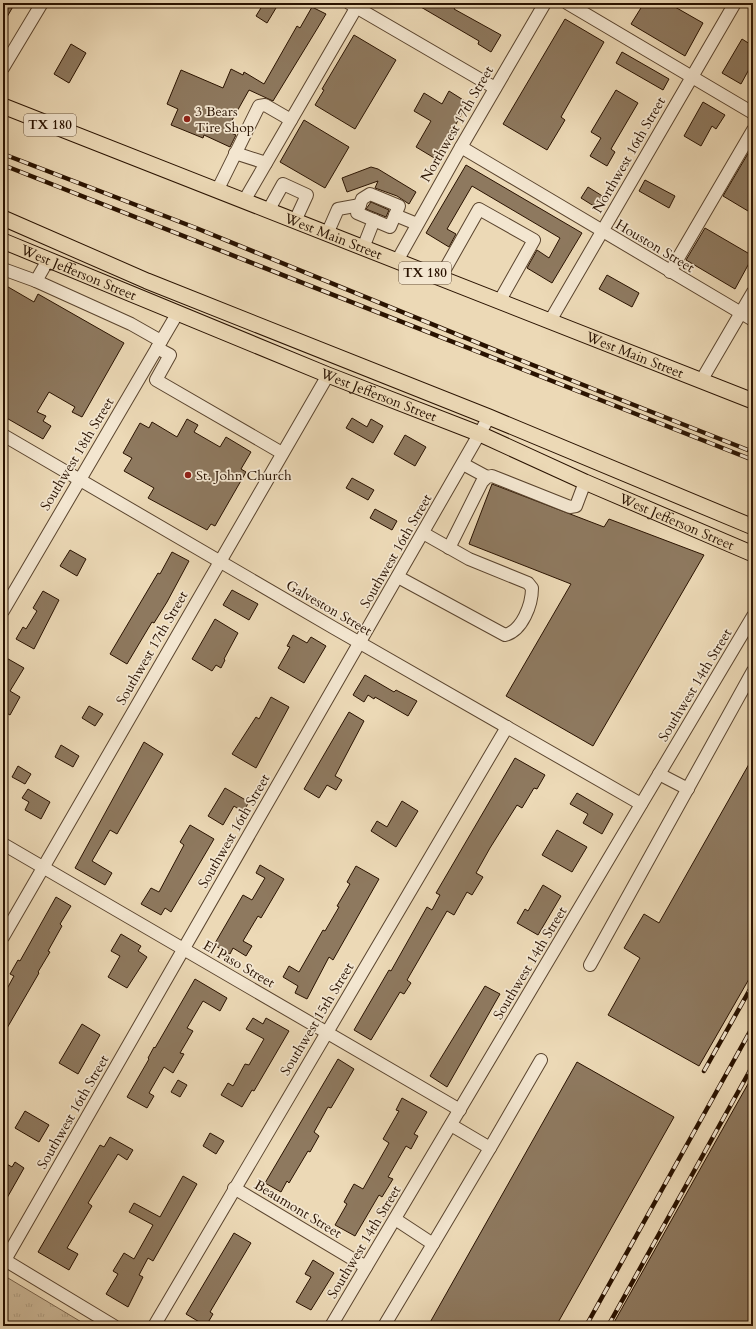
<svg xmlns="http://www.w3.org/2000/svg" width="756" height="1329" font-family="Cardo,serif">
<defs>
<pattern id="grass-tufts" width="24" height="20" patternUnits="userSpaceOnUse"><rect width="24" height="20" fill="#cbb797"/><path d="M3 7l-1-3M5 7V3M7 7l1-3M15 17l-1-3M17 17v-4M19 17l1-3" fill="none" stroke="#ae9c80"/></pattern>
</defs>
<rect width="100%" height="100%" fill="#ecd9b6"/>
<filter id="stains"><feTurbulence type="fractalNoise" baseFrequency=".005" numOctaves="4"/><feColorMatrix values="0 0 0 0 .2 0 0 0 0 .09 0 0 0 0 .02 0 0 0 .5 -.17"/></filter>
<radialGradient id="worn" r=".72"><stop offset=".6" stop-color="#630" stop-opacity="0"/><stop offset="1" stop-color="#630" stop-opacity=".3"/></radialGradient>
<!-- grass -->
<path fill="url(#grass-tufts)" stroke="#7a644c" d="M3 1275 88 1326H3Z"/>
<!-- building -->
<g fill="#8e795f" stroke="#291200">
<path d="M3 3H15L3 24Z"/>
<path d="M264 3H279L267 23 256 16Z"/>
<path d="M414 3H458L454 9 501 35 491 52 478 44 479 41Z"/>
<path d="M644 3H668L703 23 685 56 631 24Z"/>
<path d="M312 7 326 14 317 29 273 101 249 90 226 131 236 135 230 147 204 135 203 138 171 125 178 109 167 104 181 70 223 88 231 69 243 75 244 72 264 84 297 26 300 28Z"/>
<path d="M565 19 604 42 561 117 565 120 547 150 503 124Z"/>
<path d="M354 35 396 60 355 129 315 105 324 90 322 89Z"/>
<path d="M742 39 753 46V62L741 84 722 73Z"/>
<path d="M71 44 86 53 69 83 54 74Z"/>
<path d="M622 52 669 79 663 90 616 63Z"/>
<path d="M616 90 638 103 611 149 615 152 607 166 590 156 601 138 591 132Z"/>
<path d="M449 91 468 103 436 159 416 147 431 121 414 111 424 93 442 104Z"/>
<path d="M703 102 725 115 716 129 712 126 701 146 684 136Z"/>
<path d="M304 120 349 147 325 188 280 162Z"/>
<path d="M753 145V214L723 196Z"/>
<path d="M466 165 582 233 552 283 527 268 537 250 549 258 560 238 472 186 447 229 456 234 449 247 426 233Z"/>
<path d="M371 167 378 169 416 192 409 204 397 196 375 188 378 181 347 192 342 178Z"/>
<path d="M645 180 675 196 669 208 639 191Z"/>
<path d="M588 187 604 197 597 208 581 198Z"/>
<path d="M371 202 389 210 386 217 366 209Z"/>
<path d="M705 228 753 256 735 289 686 260Z"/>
<path d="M607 275 639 293 632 307 599 289Z"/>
<path d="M3 284 34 302 38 294 124 343 82 417 72 412 75 407 49 392 37 412 46 416 43 421 51 426 43 439 3 416Z"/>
<path d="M352 418 367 427 371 419 383 426 373 443 346 428Z"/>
<path d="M187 419 198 425 194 432 220 447 226 437 251 452 241 469 246 472 215 526 211 524 207 530 148 498 154 488 124 471 132 458 123 453 140 423 149 428 152 422 177 437Z"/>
<path d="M405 435 426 447 415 466 394 454Z"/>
<path d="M352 478 374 490 368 500 346 488Z"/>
<path d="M492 484 604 527 609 519 704 555 593 746 506 696 571 584 469 544Z"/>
<path d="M375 509 397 521 392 530 370 518Z"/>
<path d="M70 550 86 559 77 576 60 566Z"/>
<path d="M172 552 189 561 167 602 154 623 152 622 127 664 110 654 158 573 160 574Z"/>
<path d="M232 590 258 604 249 620 223 605Z"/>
<path d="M43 591 59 600 34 649 16 639 23 627 26 629 37 611 33 608Z"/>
<path d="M215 619 238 633 224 659 225 660 221 668 216 665 212 671 192 659Z"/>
<path d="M293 635 307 643 311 637 326 646 304 683 278 668 290 647 287 646Z"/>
<path d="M3 656 24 668 10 691 20 697 10 715 3 711Z"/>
<path d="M365 675 394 692 396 690 417 701 408 716 375 697 374 699 368 695 364 702 353 695Z"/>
<path d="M271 697 289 707 256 768 232 754 256 717 259 719Z"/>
<path d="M89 706 103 714 95 726 82 718Z"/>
<path d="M349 712 364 721 335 776 342 780 336 790 327 785 319 798 304 789Z"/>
<path d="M144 742 163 754 117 834 110 830 92 861 112 873 105 885 75 868Z"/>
<path d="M61 745 79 756 73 767 55 757Z"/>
<path d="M753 757V972L699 1066 608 1015 640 958 624 948 644 914 659 923Z"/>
<path d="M515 758 545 775 537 789 534 788 522 808 517 805 490 848 476 873 483 877 472 895 467 892 454 915 447 911 407 980 411 983 404 994 400 992 371 1040 354 1030 389 970 391 971 427 907 432 910 440 895 436 893Z"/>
<path d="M18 766 31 774 25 784 12 777Z"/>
<path d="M225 788 249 802 243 812 234 806 223 825 208 816Z"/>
<path d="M28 789 50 802 41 819 25 810 29 802 22 798Z"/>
<path d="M577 793 613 814 602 834 583 823 588 814 570 804Z"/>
<path d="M402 801 418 811 396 847 371 831 377 821 387 827Z"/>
<path d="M190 825 214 839 171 912 165 908 161 915 141 904 151 888 159 892 184 845 180 842Z"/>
<path d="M557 830 587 847 572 872 542 855Z"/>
<path d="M260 865 284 879 261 918 258 916 243 941 252 946 246 956 233 948 230 954 214 945 243 895 252 900 265 878 256 873Z"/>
<path d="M356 866 379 879 333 960 329 957 307 999 295 993 298 986 283 977 289 966 299 972 323 930 325 931 339 907 337 906 350 884 347 882Z"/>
<path d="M543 885 561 896 538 935 517 923 525 909 528 911Z"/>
<path d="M56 897 71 906 60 924 62 926 48 951 50 952 38 972 39 973 3 1035V996L14 976 10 974 18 960 20 961Z"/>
<path d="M121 934 141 946 138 951 147 957 127 988 108 977 120 956 111 951Z"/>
<path d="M195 979 227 998 220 1011 203 1001 187 1028 193 1031 180 1053 184 1054 173 1073 164 1067 149 1093 154 1096 147 1108 127 1097 149 1059 148 1058 154 1047 155 1048Z"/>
<path d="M485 986 500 994 447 1087 430 1076Z"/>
<path d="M253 1018 263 1024 266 1018 289 1031 254 1091 252 1090 242 1107 221 1095 228 1083 233 1086 245 1064 249 1065 264 1039 246 1029Z"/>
<path d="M82 1024 100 1035 78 1074 59 1063Z"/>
<path d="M338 1059 354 1069 331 1108 328 1107 314 1132 319 1136 310 1152 308 1151 289 1183 287 1181 281 1192 265 1183Z"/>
<path d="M577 1062 674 1117 556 1326H428Z"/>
<path d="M753 1075V1326H612Z"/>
<path d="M178 1080 187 1085 180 1097 171 1092Z"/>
<path d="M402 1098 427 1112 414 1134 418 1136 411 1149 406 1146 388 1177 393 1179 382 1197 379 1195 355 1236 335 1225 347 1204 344 1202 354 1184 363 1189 389 1143 383 1139 399 1111 396 1110Z"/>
<path d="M25 1111 49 1125 39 1142 15 1128Z"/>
<path d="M210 1133 224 1141 216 1154 203 1146Z"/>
<path d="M110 1137 133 1150 127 1160 118 1154 88 1203 92 1206 67 1248 78 1254 69 1270 38 1252 100 1145 104 1147Z"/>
<path d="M3 1162 12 1167 15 1162 24 1168 3 1205Z"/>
<path d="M183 1176 197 1184 153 1261 148 1258 139 1275 143 1277 128 1307 106 1294 118 1274 113 1271 124 1253 134 1259 153 1225 129 1212 134 1203 160 1217Z"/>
<path d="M234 1233 251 1243 210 1312 213 1314 206 1326 186 1314Z"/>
<path d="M313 1260 334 1273 311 1310 296 1302 311 1277 305 1274Z"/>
</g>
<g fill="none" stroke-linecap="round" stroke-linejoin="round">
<defs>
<g id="minor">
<path d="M349 3 495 88"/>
<path d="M567 3 753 113"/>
<path d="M3 68 42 3"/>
<path d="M461 147 753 320"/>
<path d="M235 153 266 163"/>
<path d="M217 191 259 106 265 105 291 120"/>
<path d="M370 194 399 206 390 227 357 213 362 199Z"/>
<path d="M244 201 359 3"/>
<path d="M268 211 283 184 307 195 295 221"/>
<path d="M395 215 417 224"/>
<path d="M327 234 338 209 360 205"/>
<path d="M363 248 374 220"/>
<path d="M397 261 461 147 545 3"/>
<path d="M3 269 36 281 48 260"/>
<path d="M670 272 753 130"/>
<path d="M440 278 479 209 534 240 499 302"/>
<path d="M36 281 131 324 161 341"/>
<path d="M550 321 735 3"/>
<path d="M157 348 170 355 156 380 282 453"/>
<path d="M701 381 753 292"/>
<path d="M3 435 334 628 641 804"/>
<path d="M463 464 487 477"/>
<path d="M449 548 482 482 487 477 492 476 570 507 576 506 585 482"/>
<path d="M398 577 505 635C522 631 532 605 532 588L528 583 469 559 423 533"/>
<path d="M3 611 177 314"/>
<path d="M659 774 688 789"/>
<path d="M3 844 460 1110"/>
<path d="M3 937 328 375"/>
<path d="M590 965 753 671"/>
<path d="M451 1125 490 1148 541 1060"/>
<path d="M234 1188 366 1267"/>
<path d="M433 1244 490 1148"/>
<path d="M3 1259 114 1326"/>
<path d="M5 1260 489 417"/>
<path d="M154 1326 507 727"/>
<path d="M331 1326 753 616"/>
<path d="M384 1326 433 1244 395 1219"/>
</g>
<g id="major">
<path id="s1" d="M3 106 753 401"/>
<path d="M3 218 147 281 489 417 753 527"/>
<path id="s2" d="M3 241 328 375 480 434 585 482 753 554"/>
</g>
</defs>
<!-- minor casing -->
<use href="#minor" stroke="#5a442e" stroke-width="14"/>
<!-- major casing -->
<use href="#major" stroke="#291200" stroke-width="17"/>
<!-- minor -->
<use href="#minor" stroke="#f3e6d0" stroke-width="12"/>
<!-- major -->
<use href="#major" stroke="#ecd9b6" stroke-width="15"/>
<defs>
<g id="rail">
<path d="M3 154 196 228 510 356 753 452"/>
<path d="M3 165 753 460"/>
<path d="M704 1071 753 984"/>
<path d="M586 1326 753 1026"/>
<path d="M608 1326 753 1065"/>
</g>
</defs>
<!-- rail casing -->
<use href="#rail" stroke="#291200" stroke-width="4.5"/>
<!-- rail -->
<use href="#rail" stroke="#f3e6d0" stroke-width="3" stroke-dasharray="9" stroke-linecap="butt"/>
</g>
<!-- markers -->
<g fill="#8f2418" stroke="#f3e6d0" stroke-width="1.5">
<circle cx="187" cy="119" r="4"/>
<circle cx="188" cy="475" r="4"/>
</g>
<g text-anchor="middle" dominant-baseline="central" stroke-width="3.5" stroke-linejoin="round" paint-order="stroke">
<!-- shield labels -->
<g fill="#f3e6d0" stroke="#66523e" stroke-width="1">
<rect x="24" y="114" width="52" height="22" rx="3"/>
<rect x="399" y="262" width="52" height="22" rx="3"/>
</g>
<g font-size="13" font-weight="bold" fill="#291200">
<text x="50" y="125">TX 180</text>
<text x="425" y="273">TX 180</text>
</g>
<!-- poi labels -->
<g font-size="14" fill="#291200" stroke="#f3e6d0" text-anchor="start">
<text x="195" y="111">3 Bears<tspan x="195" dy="16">Tire Shop</tspan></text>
<text x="196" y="475">St. John Church</text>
</g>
<!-- street labels -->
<g font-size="14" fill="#291200" stroke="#f3e6d0">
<text transform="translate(457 124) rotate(-60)">Northwest 17th Street</text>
<text transform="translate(629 155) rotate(-60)">Northwest 16th Street</text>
<text stroke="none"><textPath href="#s1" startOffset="355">West Main Street</textPath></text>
<text transform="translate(655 246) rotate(31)">Houston Street</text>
<text stroke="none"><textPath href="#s2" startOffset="82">West Jefferson Street</textPath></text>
<text stroke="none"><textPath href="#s1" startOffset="679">West Main Street</textPath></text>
<text stroke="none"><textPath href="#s2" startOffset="406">West Jefferson Street</textPath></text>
<text transform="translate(77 454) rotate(-59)">Southwest 18th Street</text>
<text stroke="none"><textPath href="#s2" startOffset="730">West Jefferson Street</textPath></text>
<text transform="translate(396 551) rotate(-60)">Southwest 16th Street</text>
<text transform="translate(329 608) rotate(30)">Galveston Street</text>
<text transform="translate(152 648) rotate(-60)">Southwest 17th Street</text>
<text transform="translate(695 685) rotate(-59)">Southwest 14th Street</text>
<text transform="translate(234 831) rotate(-60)">Southwest 16th Street</text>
<text transform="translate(530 963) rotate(-59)">Southwest 14th Street</text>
<text transform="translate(239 964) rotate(30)">El Paso Street</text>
<text transform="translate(317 1019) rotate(-59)">Southwest 15th Street</text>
<text transform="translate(73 1112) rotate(-60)">Southwest 16th Street</text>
<text transform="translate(298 1209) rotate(31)">Beaumont Street</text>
<text transform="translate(364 1242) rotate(-59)">Southwest 14th Street</text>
</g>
</g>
<!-- margin -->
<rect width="756" height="1329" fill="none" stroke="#ecd9b6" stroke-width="16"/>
<rect x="4" y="4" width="748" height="1321" fill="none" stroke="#291200" stroke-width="2"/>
<rect x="8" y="8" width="740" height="1313" fill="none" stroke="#291200"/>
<rect width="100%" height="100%" filter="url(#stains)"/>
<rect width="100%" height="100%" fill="url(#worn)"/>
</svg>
